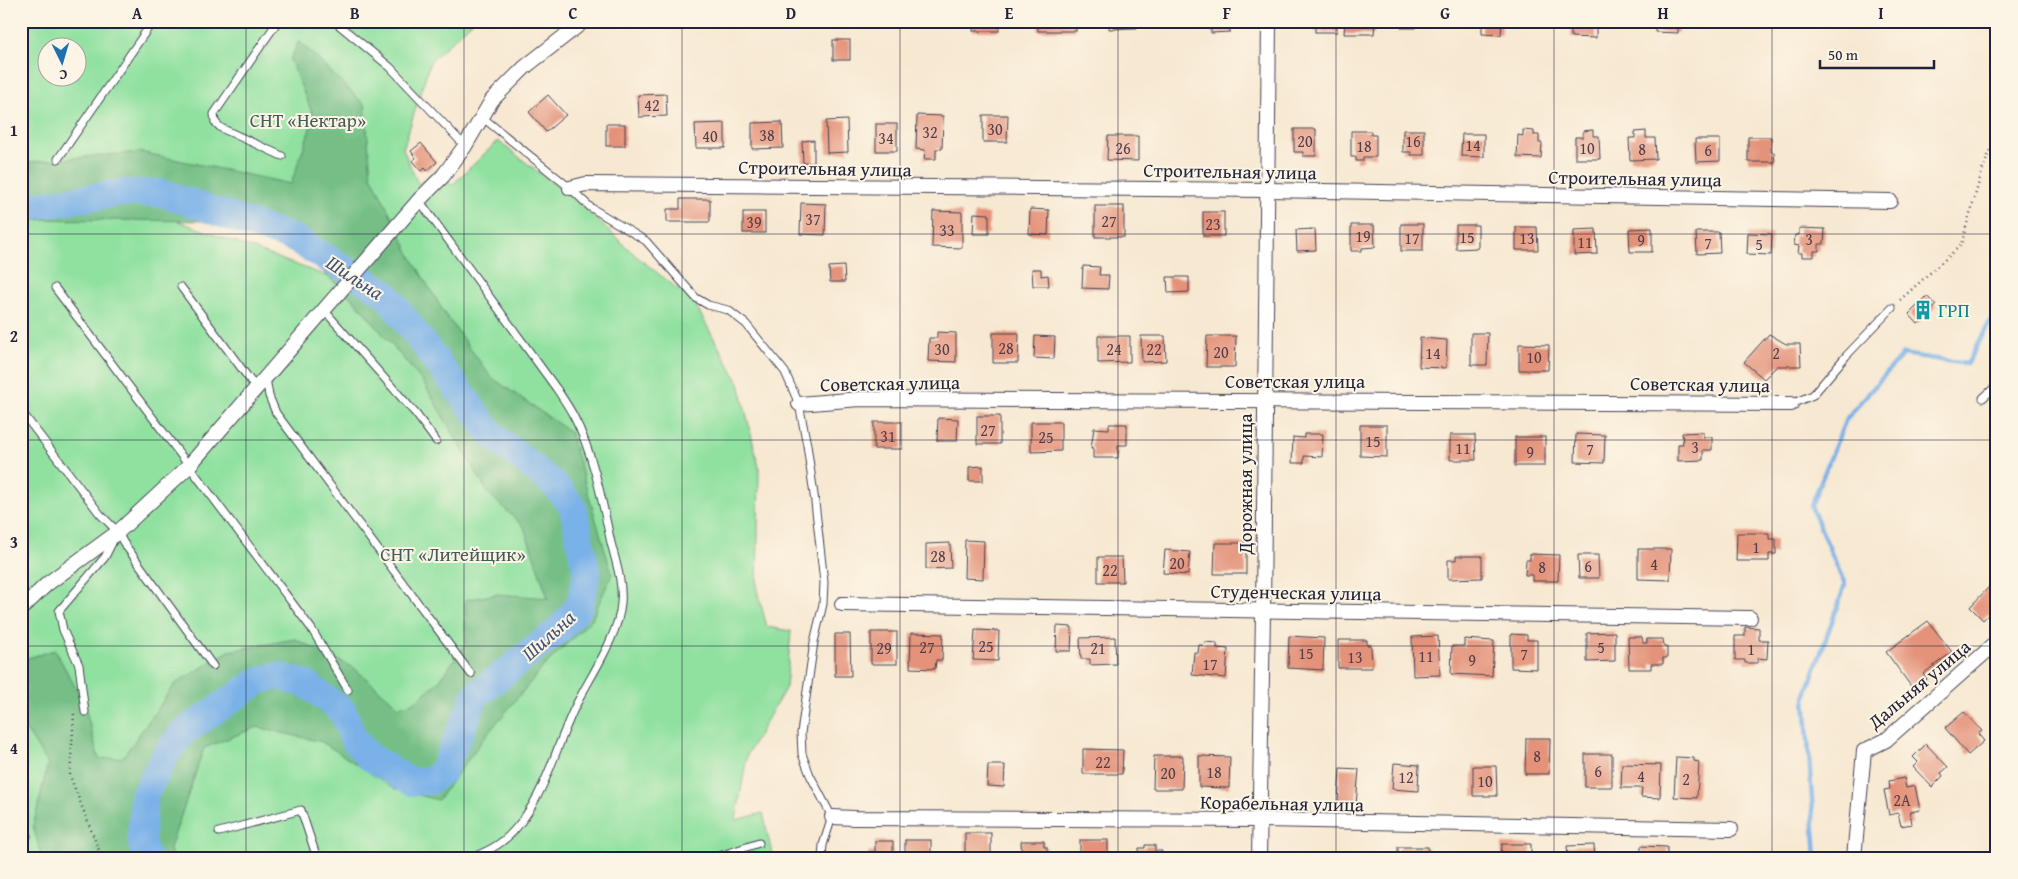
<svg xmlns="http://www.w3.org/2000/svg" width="2018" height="879" font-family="'Gentium Book Plus',serif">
<rect width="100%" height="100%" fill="#fcf5e5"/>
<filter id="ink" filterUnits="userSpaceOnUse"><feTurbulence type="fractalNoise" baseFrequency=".02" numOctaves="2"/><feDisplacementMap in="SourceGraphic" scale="10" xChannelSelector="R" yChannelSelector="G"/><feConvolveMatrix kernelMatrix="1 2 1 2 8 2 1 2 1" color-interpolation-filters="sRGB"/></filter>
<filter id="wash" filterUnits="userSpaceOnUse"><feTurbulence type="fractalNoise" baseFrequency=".0096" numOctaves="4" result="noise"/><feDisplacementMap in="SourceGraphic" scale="20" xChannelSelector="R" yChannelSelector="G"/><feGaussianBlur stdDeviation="1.12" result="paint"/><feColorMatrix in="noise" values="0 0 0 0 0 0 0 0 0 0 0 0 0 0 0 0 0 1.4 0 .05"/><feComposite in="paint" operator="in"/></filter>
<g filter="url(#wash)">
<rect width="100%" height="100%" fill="#f7e8d1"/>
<!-- green -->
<path fill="#90e1a0" stroke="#59826e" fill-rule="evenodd" d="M21 21H473L430 62 403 149 418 184 437 169 452 185 498 141 580 204 636 256 693 301 739 383 759 468 757 590 767 627 791 631 786 687 747 755 736 820 763 813 773 858H21V221L154 212 329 277 322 229 21 184ZM48 48H78V78H48Z"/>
<!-- forest -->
<path fill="#74bf86" stroke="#4b7060" d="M299 41 365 105 371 175 414 262 445 314 491 377 570 432 612 574 592 619 544 666 484 738 438 800 395 789 322 742 257 727 204 748 170 848 172 858H42L33 826 48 764 21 722V660L55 650 84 703 99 759 123 757 175 684 229 651 295 639 354 668 399 707 413 703 438 682 466 644 465 600 497 594 548 598 524 527 488 493 423 382 355 301 290 242 210 221 21 219V163L140 152 291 184 314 117 290 60Z"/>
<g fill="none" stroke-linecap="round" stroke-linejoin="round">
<!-- stream -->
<path stroke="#79b1e8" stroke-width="4.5" d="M1816 858 1805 697 1845 585 1811 506 1846 419 1903 354 1967 364 1997 309"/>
<!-- river -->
<path stroke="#79b1e8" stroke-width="28" d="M21 208 119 193H162L293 238 385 293 493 436 555 485 573 507 587 574 579 607 559 630 476 695 443 771 430 781 411 782 368 756 353 738 343 711 306 684 278 676 258 681 185 731 168 751 144 795 141 839 146 858"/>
</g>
<g id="blocks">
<!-- building -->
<g fill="#e49279">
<rect x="973" y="21" width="26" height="10"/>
<rect x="1038" y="21" width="38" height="10"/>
<path d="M1109 21H1137V28L1109 29Z"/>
<path d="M1211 21H1230V32L1211 33Z"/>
<rect x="1315" y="21" width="22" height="11"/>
<path d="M1345 21H1375L1374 34H1344Z"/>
<path d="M1402 21H1416V28H1401Z"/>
<path d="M1482 21H1502L1501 35 1482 34Z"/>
<path d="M1571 21H1596V38L1571 37Z"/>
<path d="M1655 21H1678V33L1655 32Z"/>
<rect x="833" y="40" width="17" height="20"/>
<path d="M666 94 667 116 639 117 638 95Z"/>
<path d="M548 95 566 115 546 132 529 112Z"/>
<path d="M917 115 943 116 942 149H936V159H924L925 150 916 149Z"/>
<path d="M983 115H1008L1007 142H983Z"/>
<path d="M847 120 848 152 827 153 826 121Z"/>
<path d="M782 122 783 148 752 149V123Z"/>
<path d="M725 123V148H696L695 124Z"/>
<rect x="606" y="124" width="19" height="22"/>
<rect x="876" y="124" width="21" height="27"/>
<path d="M1294 129H1316V156H1303V152H1294Z"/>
<path d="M1403 130H1424V155H1411V152H1403Z"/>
<path d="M1523 130 1534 131V135H1539V143H1542L1541 158 1517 157 1518 135 1523 136Z"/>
<path d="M1593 130V136H1599L1600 159H1575V137H1583V131Z"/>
<path d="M1351 131H1371V135H1376V157H1363V161H1356V157H1351Z"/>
<path d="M1646 131V138H1655L1656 159 1630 160 1629 138H1635V132Z"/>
<path d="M1462 134H1484V157L1461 156Z"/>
<path d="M1108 136H1138V161L1107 160Z"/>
<path d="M1748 137H1771V152H1774L1775 162H1748Z"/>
<path d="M1695 139H1720V161L1696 162Z"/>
<path d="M814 140V163H803L802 141Z"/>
<path d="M421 143 437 162 427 171 425 168 421 171 412 161 416 158 411 151Z"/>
<path d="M680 199H710V222H667V209H680Z"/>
<path d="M801 203 826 204 825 235 800 234Z"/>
<rect x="1095" y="206" width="29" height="31"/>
<path d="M1030 209 1049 210 1048 235 1029 234Z"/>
<path d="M933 211 962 212V248L932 247Z"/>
<rect x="743" y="212" width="22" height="21"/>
<rect x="1203" y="212" width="21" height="24"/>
<path d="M974 213 989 214V234H973Z"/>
<rect x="1401" y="224" width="22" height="27"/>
<path d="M1351 225H1374L1375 247 1362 248V251H1351Z"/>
<path d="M1456 225H1478V248L1456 249Z"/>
<path d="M1516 227H1537L1538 250H1516Z"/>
<path d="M1652 228V252H1630L1629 229Z"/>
<path d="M1799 228 1825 229 1824 244H1819V251H1814V257H1802V253H1798L1799 246 1794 245 1795 235H1799Z"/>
<path d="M1315 229 1316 250 1297 251 1296 230Z"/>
<path d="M1596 229 1597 254 1574 255V230Z"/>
<path d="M1696 232H1719L1720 253 1697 254Z"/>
<path d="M1748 233 1772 234 1771 255 1747 254Z"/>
<path d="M844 266 845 282H830L829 267Z"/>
<path d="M1083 266 1100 267 1099 275H1109L1108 289 1082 288Z"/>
<path d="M1032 269H1041V276L1048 275 1049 286H1033Z"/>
<path d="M1167 277H1189V292L1168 293Z"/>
<path d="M1927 296 1936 306 1918 324 1909 314Z"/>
<path d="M937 332 956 333V362L928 361 929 338H937Z"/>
<path d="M993 333H1019L1018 363H993Z"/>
<path d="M1471 333H1488L1487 365H1471Z"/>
<path d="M1769 334 1786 344H1800L1801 366H1777L1764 379 1744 362Z"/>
<path d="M1035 336 1055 337 1054 359 1034 358Z"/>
<path d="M1098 336H1130V362L1098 363Z"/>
<path d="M1141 336H1165L1166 361 1142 362Z"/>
<path d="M1207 336H1236L1235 367H1206Z"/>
<path d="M1420 338 1447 340 1446 368 1419 367Z"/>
<path d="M1519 344 1549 345 1548 370H1519Z"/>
<rect x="977" y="416" width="23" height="28"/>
<path d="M938 418 958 419 957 441H937Z"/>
<rect x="874" y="422" width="28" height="27"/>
<path d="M1031 422H1061V451L1031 452Z"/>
<path d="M1109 424H1127V445H1118V458H1093V448H1091L1094 428 1109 429Z"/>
<path d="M1360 425H1387V457L1360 456Z"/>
<path d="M1703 432V437H1712V450H1703V460L1678 461V444H1683L1682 433Z"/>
<path d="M1304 434H1323L1322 457 1304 456V463H1292L1293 437 1304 438Z"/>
<path d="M1576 434 1605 435 1604 463 1575 462Z"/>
<path d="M1450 435H1475L1476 460H1450Z"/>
<rect x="1515" y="437" width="30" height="29"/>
<path d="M983 466V481H969V467Z"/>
<path d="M1737 533H1769V539H1776V554H1769V561H1736Z"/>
<path d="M965 540 984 541 983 579 964 578Z"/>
<path d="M950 543 951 568 926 569V544Z"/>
<path d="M1215 543H1246V574H1214Z"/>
<path d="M1638 549H1671L1670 580 1638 579Z"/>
<path d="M1165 550 1190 552 1188 575 1163 573Z"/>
<path d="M1530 554 1559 555 1558 581H1532V575H1525L1526 560H1530Z"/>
<path d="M1578 555H1598L1599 578H1579Z"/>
<path d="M1456 556H1482V578L1448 579V560H1456Z"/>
<path d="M1098 557H1122L1123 582H1098Z"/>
<path d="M1989 587 1997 594V618L1993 621 1988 615 1983 620 1970 607Z"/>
<path d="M1928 621 1952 652 1923 674 1927 679 1913 689 1886 652Z"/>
<path d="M1057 626 1072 627 1071 651H1056Z"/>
<path d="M1745 627 1759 628V640H1768L1767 659 1758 658V663H1745V660H1735V636H1745Z"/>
<path d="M975 630 999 631 998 661 973 660Z"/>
<rect x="871" y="632" width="26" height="32"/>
<path d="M1615 632V661L1587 662V633Z"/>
<path d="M911 633 943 634 942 660H936L935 669 910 668Z"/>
<path d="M835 634H850L851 676H835Z"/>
<path d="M1511 634 1527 635V640H1537V669L1511 668Z"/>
<path d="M1289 636 1324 638 1323 670 1288 668Z"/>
<path d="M1438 636 1440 675 1413 676 1412 637Z"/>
<path d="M1115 637 1116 664 1090 665V659H1081L1080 638Z"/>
<path d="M1628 637H1642L1643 643H1647V639H1663L1664 647H1667V658H1663V664H1651V669H1629Z"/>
<path d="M1464 639 1494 641 1492 676 1451 674 1452 646H1464Z"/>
<path d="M1338 640H1367V645H1371L1372 668H1338Z"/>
<path d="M1205 642 1217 643V648L1228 649 1226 678 1192 675 1194 652 1198 653 1199 645H1204Z"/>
<path d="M1964 712 1982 731 1978 734 1984 741 1968 755 1945 728Z"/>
<path d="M1526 738H1550L1549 774H1525Z"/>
<path d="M1926 744 1948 767 1941 773 1943 776 1932 787 1913 767 1918 762 1913 757Z"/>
<path d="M1083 749 1123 750 1122 774H1083Z"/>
<rect x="1585" y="754" width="27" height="33"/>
<path d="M1154 756H1183L1182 789H1153Z"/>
<path d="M1199 756 1230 757 1229 788 1199 787Z"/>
<path d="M1676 757 1694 758V761L1699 762 1697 798 1674 797Z"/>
<path d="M1394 763 1419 765 1418 791 1392 789Z"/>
<path d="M1622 764 1661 765 1660 798 1641 797 1642 788H1621Z"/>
<path d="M988 765H1005L1004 787 987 786Z"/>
<path d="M1473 766H1496L1497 796H1473Z"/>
<path d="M1340 768 1359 769 1356 805 1338 804Z"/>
<path d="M1904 778 1906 788 1915 786 1920 810 1910 812 1912 824 1901 826 1898 813 1889 815 1884 790 1890 789 1889 781Z"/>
<rect x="965" y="833" width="26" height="25"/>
<rect x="905" y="840" width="26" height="18"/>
<rect x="1080" y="840" width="28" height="18"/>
<path d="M875 841H893V858H868V852H875Z"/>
<path d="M1021 841H1044V847H1047V858H1022Z"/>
<path d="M1502 844H1531V858H1501Z"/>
<path d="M1145 845H1155V851H1162L1161 858H1139V848H1145Z"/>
<path d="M1594 845 1595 858H1568L1567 846Z"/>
<path d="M1641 846 1667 847V858H1634V856H1641Z"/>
<rect x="1398" y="847" width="30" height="11"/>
</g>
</g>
</g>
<g filter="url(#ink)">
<use href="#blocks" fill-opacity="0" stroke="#424052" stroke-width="1"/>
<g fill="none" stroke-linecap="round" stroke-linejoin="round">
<defs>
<g id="lane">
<path d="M278 21 214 114 215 122 221 128 282 156"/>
<path d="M334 21 390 67 465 146"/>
<path d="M21 29 27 21"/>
<path d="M482 117 570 188 590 207 646 241 696 298 708 305 728 310 746 324 785 372 799 404 807 445 815 502 824 582 823 604 814 642 801 733 802 754 810 775 832 817 823 845 822 858"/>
<path d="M58 159 153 21"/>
<path d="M419 200 556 388C562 397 569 407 574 417 594 455 602 501 611 543 616 562 623 583 621 603 619 636 589 678 574 709 556 747 547 788 521 822 507 841 492 850 470 858"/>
<path d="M181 287 256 388"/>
<path d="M55 288 311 628 348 690"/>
<path d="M324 310 416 414 436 441"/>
<path d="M266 378 269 396 276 413 471 674"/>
<path d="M1983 398 1997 385"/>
<path d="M1791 404 1813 395 1846 356 1892 308"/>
<path d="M21 411 100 514 118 532 123 542 213 666"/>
<path d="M85 712 79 665 63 630 59 611 105 557 114 539"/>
<path d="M219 832 301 810 317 858"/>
<path d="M21 839 27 836"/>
<path d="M713 858 759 843"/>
</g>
<g id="street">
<path d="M570 188 586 184 1268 190 1890 201"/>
<path d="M799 404 860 399 1791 404"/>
<path d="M842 604 1750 618"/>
<path d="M21 609 47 584 118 532 188 467 419 200 443 176 465 146 492 100 525 67 584 21"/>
<path d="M832 817 854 818 1259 820 1731 829"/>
<path d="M1259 858 1263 611 1269 21"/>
<path d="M1854 858 1864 751 1886 740 1997 642"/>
</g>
</defs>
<!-- lane casing -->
<use href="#lane" stroke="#424052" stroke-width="9"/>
<!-- street casing -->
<use href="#street" stroke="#424052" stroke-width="16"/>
<!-- path -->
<g stroke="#424052" stroke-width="2.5" stroke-dasharray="1 4" stroke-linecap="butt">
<path d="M1900 300 1961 245 1983 168 1997 134"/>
<path d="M74 714 70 776 102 858"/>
</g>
<!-- lane -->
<use href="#lane" stroke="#fff" stroke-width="7"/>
<!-- street -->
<use href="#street" stroke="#fff" stroke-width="14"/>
</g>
</g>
<!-- grid -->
<path fill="none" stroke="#22223b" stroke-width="1" stroke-opacity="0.55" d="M246 21V858M464 21V858M682 21V858M900 21V858M1118 21V858M1336 21V858M1554 21V858M1772 21V858M21 234H1997M21 440H1997M21 646H1997"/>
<!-- icons -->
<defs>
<symbol id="building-bare" viewBox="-9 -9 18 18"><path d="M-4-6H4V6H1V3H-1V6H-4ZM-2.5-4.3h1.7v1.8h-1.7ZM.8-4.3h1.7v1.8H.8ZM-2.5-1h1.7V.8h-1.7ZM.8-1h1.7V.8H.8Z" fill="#0f9aa8" stroke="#fcf5e5" stroke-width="2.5" paint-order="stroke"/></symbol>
</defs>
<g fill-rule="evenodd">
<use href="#building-bare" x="1909" y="296" width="28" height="28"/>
</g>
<g text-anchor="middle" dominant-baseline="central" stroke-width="4" stroke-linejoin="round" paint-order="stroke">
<!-- number labels -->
<g font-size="16" fill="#523e4a">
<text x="652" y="105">42</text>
<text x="995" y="129">30</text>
<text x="930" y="132">32</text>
<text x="767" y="135">38</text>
<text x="710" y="136">40</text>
<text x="886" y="138">34</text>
<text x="1305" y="141">20</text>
<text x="1413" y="141">16</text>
<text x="1473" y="145">14</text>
<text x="1364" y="146">18</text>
<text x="1123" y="148">26</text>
<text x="1587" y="148">10</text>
<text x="1642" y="149">8</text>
<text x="1708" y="150">6</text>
<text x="813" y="219">37</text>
<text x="1109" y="221">27</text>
<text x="754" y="222">39</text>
<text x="1213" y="224">23</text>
<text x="947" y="230">33</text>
<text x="1363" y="236">19</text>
<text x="1467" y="237">15</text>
<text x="1412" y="238">17</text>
<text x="1527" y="238">13</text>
<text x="1809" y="239">3</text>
<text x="1641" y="240">9</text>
<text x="1585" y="242">11</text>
<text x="1708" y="243">7</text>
<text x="1759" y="244">5</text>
<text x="1006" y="348">28</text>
<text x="942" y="349">30</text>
<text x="1114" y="349">24</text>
<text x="1154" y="349">22</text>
<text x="1221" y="352">20</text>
<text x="1433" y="353">14</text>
<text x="1776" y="353">2</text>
<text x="1534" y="357">10</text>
<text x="988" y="430">27</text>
<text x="888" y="436">31</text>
<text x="1046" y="437">25</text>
<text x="1373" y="441">15</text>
<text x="1695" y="447">3</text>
<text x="1463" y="448">11</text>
<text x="1590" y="449">7</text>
<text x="1530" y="452">9</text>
<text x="1756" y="547">1</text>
<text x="938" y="556">28</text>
<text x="1177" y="563">20</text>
<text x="1654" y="564">4</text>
<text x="1588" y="566">6</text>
<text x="1542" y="567">8</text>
<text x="1110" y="570">22</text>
<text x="986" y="646">25</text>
<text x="927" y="647">27</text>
<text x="1601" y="647">5</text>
<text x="884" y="648">29</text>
<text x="1098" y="648">21</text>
<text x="1751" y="649">1</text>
<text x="1306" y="653">15</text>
<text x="1524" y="654">7</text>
<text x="1426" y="656">11</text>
<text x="1355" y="657">13</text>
<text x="1472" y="660">9</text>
<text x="1210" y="664">17</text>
<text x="1537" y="756">8</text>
<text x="1103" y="762">22</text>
<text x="1598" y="771">6</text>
<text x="1214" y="772">18</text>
<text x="1168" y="773">20</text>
<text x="1641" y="776">4</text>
<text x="1406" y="777">12</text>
<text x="1686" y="779">2</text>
<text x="1485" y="781">10</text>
<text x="1902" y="800">2А</text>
</g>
<!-- park labels -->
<g font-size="19" fill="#435b59" stroke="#fcf5e5">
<text x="308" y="120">СНТ «Нектар»</text>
<text x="453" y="554">СНТ «Литейщик»</text>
</g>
<!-- street labels -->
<g font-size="19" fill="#22223b" stroke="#fcf5e5">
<text transform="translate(825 168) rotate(1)">Строительная улица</text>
<text transform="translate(1230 171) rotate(1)">Строительная улица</text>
<text transform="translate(1635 178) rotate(1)">Строительная улица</text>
<text x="1295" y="381">Советская улица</text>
<text transform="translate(890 383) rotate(-1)">Советская улица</text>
<text transform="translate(1700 384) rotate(1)">Советская улица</text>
<text transform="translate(1245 484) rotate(-90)">Дорожная улица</text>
<text transform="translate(1296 592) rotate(1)">Студенческая улица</text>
<text transform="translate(1919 684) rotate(-40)">Дальняя улица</text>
<text transform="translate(1282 803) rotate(1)">Корабельная улица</text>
</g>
<!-- culture labels -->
<g font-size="19" fill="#0d838f" stroke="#fcf5e5" text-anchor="start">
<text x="1938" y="310">ГРП</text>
</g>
<!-- water labels -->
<g font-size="20" font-style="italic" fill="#405478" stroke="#fcf5e5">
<text transform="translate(355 277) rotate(33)">Шильна</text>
<text transform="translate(548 635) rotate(-42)">Шильна</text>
</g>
</g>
<!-- margin -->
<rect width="2018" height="879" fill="none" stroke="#fcf5e5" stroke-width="55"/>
<!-- north arrow -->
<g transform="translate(62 62) rotate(175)"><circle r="24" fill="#fcf5e5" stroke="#a5a1a1"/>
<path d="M0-4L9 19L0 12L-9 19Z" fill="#1f6fb2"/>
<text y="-8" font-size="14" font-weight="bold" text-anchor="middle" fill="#22223b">С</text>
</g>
<!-- scale -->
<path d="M1820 60v8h114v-8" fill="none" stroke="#22223b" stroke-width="2.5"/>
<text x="1828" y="60" font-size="15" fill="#22223b" stroke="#fcf5e5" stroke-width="4" paint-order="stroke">50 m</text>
<rect x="28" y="28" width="1962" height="824" fill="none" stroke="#22223b" stroke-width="2"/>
<g font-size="16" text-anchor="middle" font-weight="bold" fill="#22223b">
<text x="137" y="19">A</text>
<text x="355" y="19">B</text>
<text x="573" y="19">C</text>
<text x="791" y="19">D</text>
<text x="1009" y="19">E</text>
<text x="1227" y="19">F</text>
<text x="1445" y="19">G</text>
<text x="1663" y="19">H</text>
<text x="1881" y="19">I</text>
<text x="14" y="136">1</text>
<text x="14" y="342">2</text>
<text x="14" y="548">3</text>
<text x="14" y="754">4</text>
</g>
</svg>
